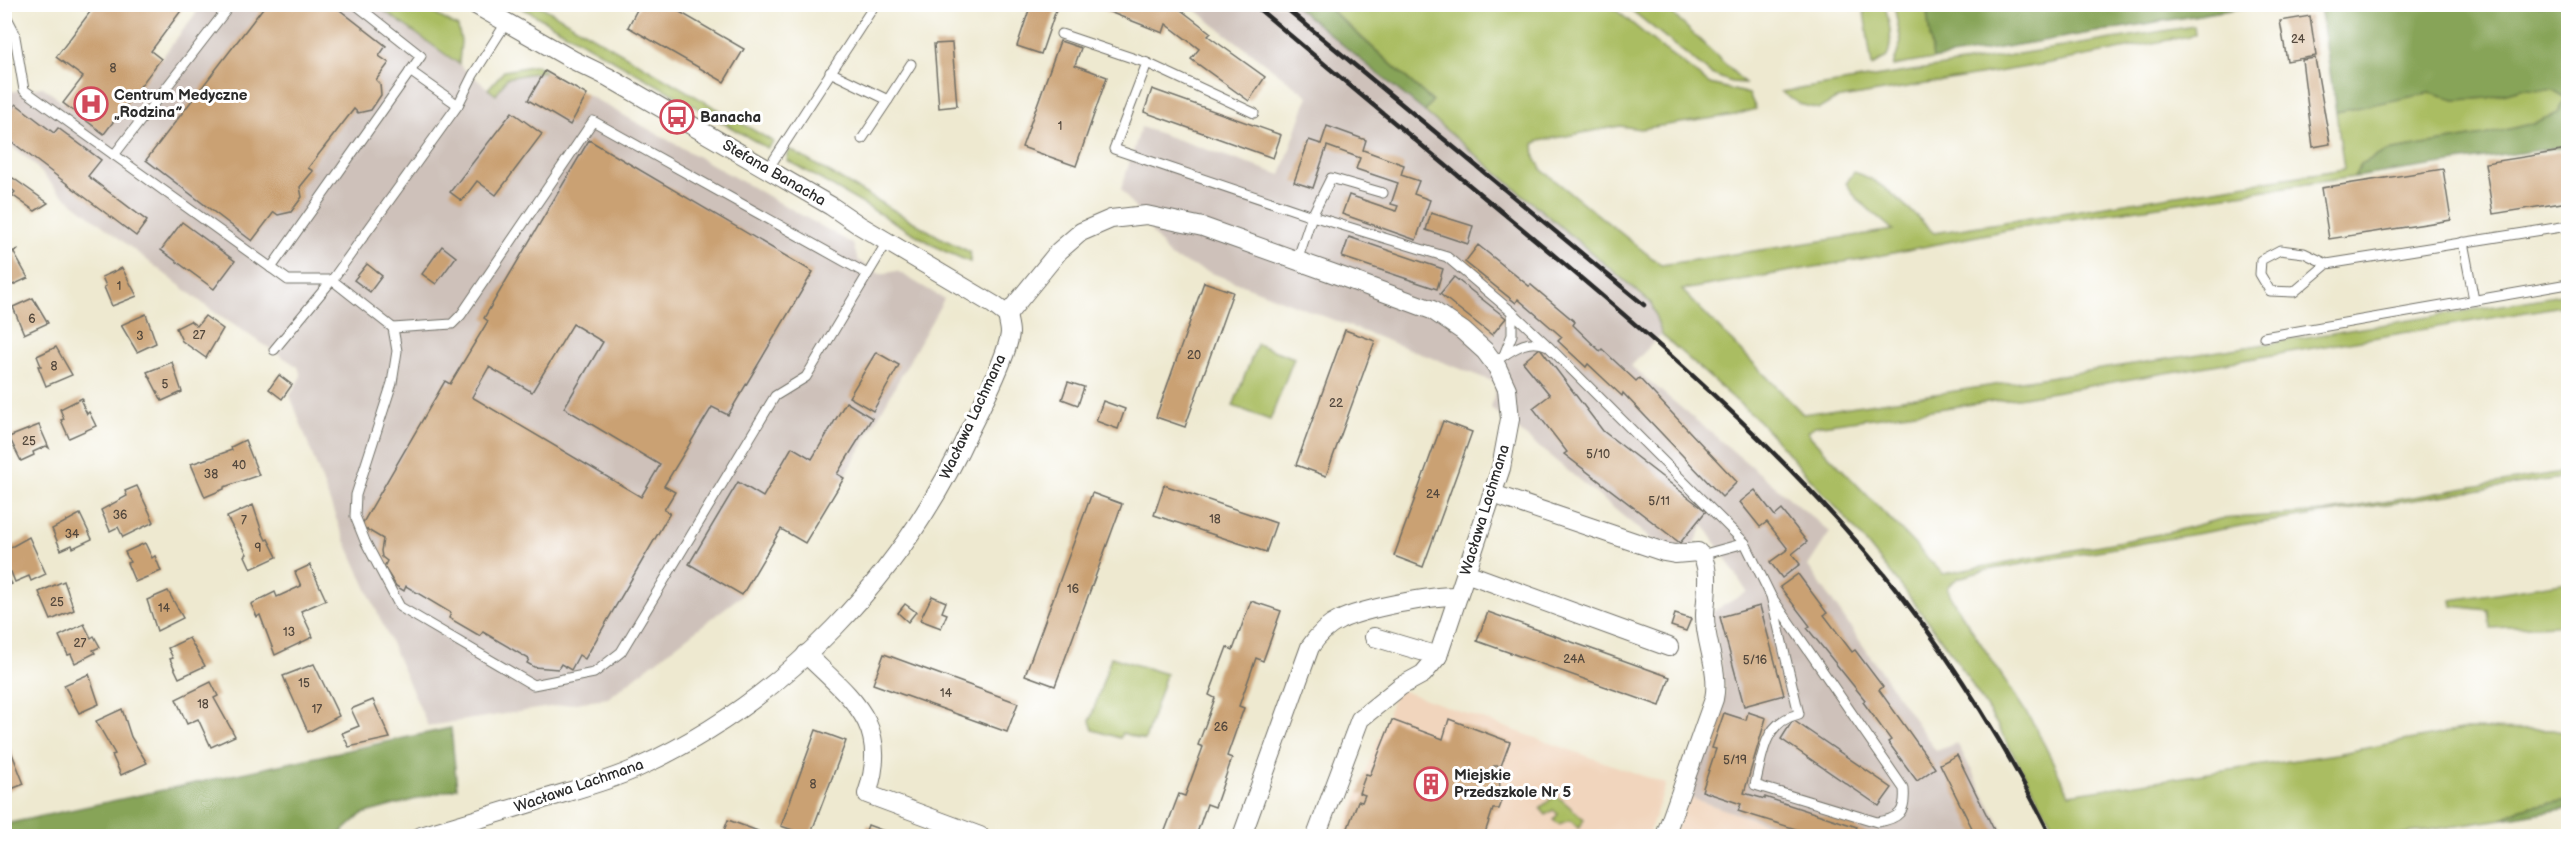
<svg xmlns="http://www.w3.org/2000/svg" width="2573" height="841" font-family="'Balsamiq Sans',sans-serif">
<rect width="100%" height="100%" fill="#fff"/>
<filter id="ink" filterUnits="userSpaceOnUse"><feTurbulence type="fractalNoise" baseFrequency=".0167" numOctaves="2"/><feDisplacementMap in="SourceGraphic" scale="12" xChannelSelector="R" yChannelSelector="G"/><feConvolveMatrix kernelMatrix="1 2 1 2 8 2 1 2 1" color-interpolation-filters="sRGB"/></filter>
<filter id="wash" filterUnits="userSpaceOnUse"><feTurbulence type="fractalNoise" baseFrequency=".008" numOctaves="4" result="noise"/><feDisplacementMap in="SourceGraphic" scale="24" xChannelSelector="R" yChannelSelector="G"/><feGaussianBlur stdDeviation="1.35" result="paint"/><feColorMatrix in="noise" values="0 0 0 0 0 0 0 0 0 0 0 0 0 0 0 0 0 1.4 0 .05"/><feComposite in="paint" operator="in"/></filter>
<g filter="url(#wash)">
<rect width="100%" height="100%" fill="#eee9d0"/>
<!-- built -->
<g fill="#f1d5bd">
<path d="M1397 689 1666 784 1648 836H1342Z"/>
<path d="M1688 797 1802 836H1674Z"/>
</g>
<!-- industrial -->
<g fill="#cec1ba">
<path d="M202 5H376L440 49 496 95 507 78 545 71 853 244 858 260 880 274 897 271 944 299 844 478 805 543 781 529 742 595 608 698 428 726 340 529 290 395 301 376 298 367 214 312 58 191 31 161 5 142 4 98 8 92 43 87 104 134Z"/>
<path d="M1190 5H1300L1676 319 1631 366 1830 532 1808 566 1936 751 1957 743 2006 836H1802L1688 797 1725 692 1712 612 1747 592 1704 525 1683 565 1491 408 1497 383 1170 257 1121 189 1141 127 1281 175 1308 96 1213 24Z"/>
</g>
<!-- green -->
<g fill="#aabd62" stroke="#6a7446" stroke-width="1.5">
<path d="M376 5H419L458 27 461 41 459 64Z"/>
<path d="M517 5H539L774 142 767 148Z"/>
<path d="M1326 5H1610L1657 44 1710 84 1749 94 1756 109 1735 115 1640 129 1620 126 1539 141 1534 144 1535 158 1542 170 1661 265 1893 230 1857 199 1846 183 1854 172C1885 181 1911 212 1934 233L2344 169 2336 112 2429 93 2455 100 2488 98 2521 89 2553 90 2567 98 2558 113 2531 124 2484 135 2387 151 2361 164 2354 177 2037 224 1873 257 1682 290 1803 414 2259 345 2568 294V305L2024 397 1815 426 1808 431 1811 437 1943 574 2171 532 2220 519 2324 512 2568 471V477L2247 525 1987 570 1958 578 1947 587 1953 601 2035 726 2069 794 2336 754 2466 729 2554 730 2568 733V800L2521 808 2503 819 2388 836H2059L1996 723 1956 659 1905 591 1849 522 1759 421 1662 335 1651 303 1425 112 1432 101Z"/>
<path d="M1625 5H1663L1745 83 1731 82 1711 74Z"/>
<path d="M1863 5H1885C1889 23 1894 39 1887 57L1872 66Z"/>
<path d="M1894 5H1926L1933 59 1893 66 1901 42Z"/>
<path d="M2194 26 2195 35 2045 64 1836 99 1819 109 1799 104 1781 92Z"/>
<path d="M537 65 545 71 507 78 496 95 488 89 504 71Z"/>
<path d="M789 149 941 238 970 252V262L942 250 787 160Z"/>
<path d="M1257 344 1294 358 1270 420 1233 406Z"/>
<path d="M2567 582 2568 622 2556 625 2490 628 2488 610 2452 606 2451 600Z"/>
<path d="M1111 657 1166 674 1145 740 1122 733 1120 738 1093 730 1090 721Z"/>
<path d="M1556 795 1584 819 1579 829 1570 820 1559 824 1553 820 1558 814 1553 810 1546 815 1540 808Z"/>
</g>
<!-- forest -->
<g fill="#87a458" stroke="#596842" stroke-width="1.5">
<path d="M1926 4H2259V5L1933 59Z"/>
<path d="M1294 5H1325L1432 101 1425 112Z"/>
<path d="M2320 6 2568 5V146L2354 177 2361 164 2387 151 2484 135 2531 124 2558 113 2567 98 2553 90 2521 89 2488 98 2455 100 2429 93 2336 112Z"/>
<path d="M451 728 457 788 362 814 341 833 329 836H5V824Z"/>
<path d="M2568 800V808L2503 819 2521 808Z"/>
</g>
<g id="blocks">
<!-- building -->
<g fill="#caa173" fill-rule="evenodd">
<path d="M96 4H186L151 51 161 59 104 134 63 103 83 77 56 57Z"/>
<path d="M266 4H332L386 46 379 56 389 63 376 80 380 84 381 95 371 110 358 113 354 109 308 168 313 171 300 187 302 197 291 212 278 215 274 212 252 241 146 160Z"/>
<path d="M640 4H666L744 49 724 82 628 27Z"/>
<path d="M1031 4H1058L1041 54 1017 46Z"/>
<path d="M1089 4H1173L1211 33 1208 36 1265 77 1249 101 1191 59 1199 49 1166 24 1163 33Z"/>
<path d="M2310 16 2316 56 2287 61 2280 21Z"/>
<path d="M1060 41 1081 48 1075 65 1107 77 1076 166 1022 147Z"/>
<path d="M952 43 957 106 939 108 934 44Z"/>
<path d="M2315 58 2330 144 2313 147 2302 60Z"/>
<path d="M545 71 587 95 570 125 528 100Z"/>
<path d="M1152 89 1281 135 1273 158 1144 112Z"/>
<path d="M16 104 54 133 58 128 101 160 88 176 147 221 136 236 4 136V118Z"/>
<path d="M512 112 542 134 496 195 477 181 462 201 450 192Z"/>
<path d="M1327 126 1366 140 1363 150 1404 165 1401 175 1419 181 1414 194 1430 200 1416 240 1342 214 1349 195 1396 211 1398 206 1391 204 1398 183 1356 169 1360 158 1327 146 1313 188 1294 182 1309 140 1321 144Z"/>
<path d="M589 140 813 272 728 415 712 407 664 486 675 492 664 510 670 513 585 659 579 655 571 670 561 664 558 669 534 667 527 663 529 659 483 632 480 636 449 618 451 613 406 586 404 591 396 586 384 567 387 561 382 557 381 551 383 539 361 526 445 381 450 384 488 321 484 318ZM573 324 603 342 564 408 660 465 641 497 472 397 489 367 532 392Z"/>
<path d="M2568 150V202L2493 214 2485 163Z"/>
<path d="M2443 169 2451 220 2329 239 2321 188Z"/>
<path d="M13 178 48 203 35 211 12 195 15 192 7 185Z"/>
<path d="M1431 213 1473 226 1468 244 1426 230Z"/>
<path d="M182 222 235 261 214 289 161 250Z"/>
<path d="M1349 237 1443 269 1437 289 1342 257Z"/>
<path d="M1478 245 1529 286 1531 285 1575 322 1573 325 1600 351 1602 349 1636 381 1639 378 1737 482 1722 497 1623 393 1622 396 1588 364 1586 367 1558 341 1562 337 1518 299 1516 303 1465 262Z"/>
<path d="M442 246 456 257 436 284 422 274Z"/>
<path d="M19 249 14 253 28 278 4 289V255Z"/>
<path d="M367 264 382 276 370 292 354 280Z"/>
<path d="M122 268 137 296 112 306 104 287 106 286 102 277Z"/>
<path d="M1454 277 1506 318 1492 335 1440 294Z"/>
<path d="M1204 282 1233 292 1185 427 1156 417Z"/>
<path d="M33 298 48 323 24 334 13 307Z"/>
<path d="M146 314 156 343 137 352 121 325Z"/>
<path d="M205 316 223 329 206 358 182 341 176 328 190 321 197 326Z"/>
<path d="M1345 330 1375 341 1326 476 1296 465Z"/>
<path d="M56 347 72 375 46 386 38 366H41L37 356Z"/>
<path d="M1540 348 1603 431 1706 511 1680 543 1564 454 1567 452 1533 408 1550 395 1523 362Z"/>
<path d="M876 352 899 365 873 411 849 397Z"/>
<path d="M172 362 182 392 162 401 147 372Z"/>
<path d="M279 375 292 385 282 399 269 389Z"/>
<path d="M1068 382 1084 387 1078 405 1062 399Z"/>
<path d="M82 398 83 400 81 401 87 414 89 412 96 426 69 438 61 420 64 419 60 409Z"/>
<path d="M1103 401 1125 409 1118 429 1096 421Z"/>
<path d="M846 402 872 418 837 474 844 478 805 543 781 529 742 595 689 564 738 482 763 497 792 447 812 459Z"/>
<path d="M1443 421 1472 432 1423 567 1394 556Z"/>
<path d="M39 425 49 448 46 446 33 452 34 455 21 461 9 437Z"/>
<path d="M245 440 259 475 224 487V489L205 497 191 464 232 450 231 447Z"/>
<path d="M1164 485 1276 523 1266 552 1154 515Z"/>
<path d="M137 486 154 522 123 537 118 527 110 531 101 510 127 496 125 491Z"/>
<path d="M1755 490 1775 516 1782 510 1807 542 1792 554 1800 564 1782 578 1770 562 1788 549 1767 522 1760 527 1740 502Z"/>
<path d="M1092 493 1122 504 1055 686 1025 675Z"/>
<path d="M253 505 262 532 266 540 268 539 277 557 251 569 245 556 247 554 227 517Z"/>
<path d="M80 514 92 539 73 548 72 545 61 550 52 529Z"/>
<path d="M29 537 46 574 31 581 29 576 15 582 11 572 7 573 12 584 4 587V551Z"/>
<path d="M145 543 152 558 155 556 161 571 135 582 127 563 130 562 125 552Z"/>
<path d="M310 565 326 600 301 611 313 637 275 655 260 615 257 617 251 604 275 592 277 597 301 586 295 572Z"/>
<path d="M1798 574 1827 613 1824 615 1852 652 1855 650 1883 687 1879 690 1935 768 1917 781 1888 742 1891 740 1863 702 1865 700 1807 628 1810 626 1780 587Z"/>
<path d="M64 581 74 610 51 620 39 592Z"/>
<path d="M168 591 183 618 157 631 147 600Z"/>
<path d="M932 596 946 602 942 612 947 614 941 628 920 620Z"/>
<path d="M1251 601 1281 611 1263 661 1256 658 1239 706 1244 708 1227 756 1232 758 1215 807 1207 804 1196 836H1163L1179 794 1185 796 1203 747 1198 745 1215 698 1209 695 1227 647 1233 650Z"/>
<path d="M905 604 916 612 908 622 898 613Z"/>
<path d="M1760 606 1784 695 1744 706 1720 617Z"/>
<path d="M1488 612 1670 677 1660 706 1477 641Z"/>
<path d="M1675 614 1691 619 1686 631 1671 626Z"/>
<path d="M84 624 91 638 94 636 100 647 93 650 95 653 75 663 71 654 68 655 59 636Z"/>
<path d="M189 638 205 666 179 678 170 659 173 658 168 648Z"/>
<path d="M884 654 1018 703 1007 732 873 684Z"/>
<path d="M314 664 339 716 308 732 283 676Z"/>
<path d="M89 674 99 704 79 713 64 685Z"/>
<path d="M211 682 218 696 214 698 235 736 211 747 198 719 187 724 176 699Z"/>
<path d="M373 700 390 738 349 747 342 733 359 726 351 709Z"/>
<path d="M122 709 131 737 147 763 121 775 112 755 115 754 96 721Z"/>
<path d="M1748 712 1766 718 1744 793 1765 799V797L1857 827 1856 829 1876 836H1818L1738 811 1741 804 1702 791 1716 749 1712 748 1724 713 1746 720Z"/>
<path d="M1449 719 1510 742 1501 766H1494V774H1499L1501 804 1499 809H1493L1484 836H1345L1358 801 1362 802 1365 795 1359 793 1366 774 1370 775 1392 720 1443 739Z"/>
<path d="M1793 720 1892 788 1879 806 1781 739Z"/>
<path d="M816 730 846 741 810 836 781 826Z"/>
<path d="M4 741 7 746H9L24 784 4 792Z"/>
<path d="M1957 755 1997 836H1976L1940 764Z"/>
<path d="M728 820 758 831 756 836H722Z"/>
<path d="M868 825 895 835V836H864Z"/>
</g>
</g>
</g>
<g filter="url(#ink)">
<use href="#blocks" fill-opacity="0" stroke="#6f6e65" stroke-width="1.5"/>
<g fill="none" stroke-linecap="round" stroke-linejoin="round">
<defs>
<g id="service">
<path d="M4 12 14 31 24 90 288 280H332L393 328 452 324 461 315 593 121 867 274"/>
<path d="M1061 34 1147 63 1114 149 1312 216 1331 178 1383 193"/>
<path d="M1147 63 1254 113"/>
<path d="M410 71 458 105"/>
<path d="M830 72 888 100 862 139"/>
<path d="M888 100 911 64"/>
<path d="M114 155 231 4"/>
<path d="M768 169 874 6"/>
<path d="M2463 242 2474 300"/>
<path d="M1297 261 1312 216 1447 257 1512 312"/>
<path d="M2327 264 2304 253 2280 250 2261 260 2260 274 2270 291 2294 292 2327 264 2568 226"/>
<path d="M271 268 421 56 355 4"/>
<path d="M393 328 397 351 392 383 356 495 355 516 365 541 400 607 533 685 594 673 621 652 775 396 806 377 887 242"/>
<path d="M2264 337 2568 284"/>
<path d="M274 350 332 280 458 105 473 75 506 23"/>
<path d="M1504 355 1512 335V312L1546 344"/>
<path d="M1494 362C1511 351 1527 336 1548 346L1745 543"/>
<path d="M1701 555 1745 543 1771 596 1904 789C1906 812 1899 819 1877 822L1755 785C1763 755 1763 722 1799 714L1771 596"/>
</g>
<g id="minor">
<path d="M1007 315 1059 251 1081 232 1111 219 1146 215 1203 227 1332 273 1432 310 1463 331 1485 351 1497 367 1507 389 1510 419 1501 468 1438 656 1374 637"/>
<path d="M1493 494 1664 552 1675 554 1698 552C1713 564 1705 598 1705 616 1705 644 1720 670 1714 699L1665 836"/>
<path d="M1466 573 1669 647"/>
<path d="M806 654C852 699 891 724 867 794L980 836"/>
<path d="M421 836C463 824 505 811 547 798 577 789 609 781 637 768 784 702 904 574 970 429 981 407 1008 355 1010 333 1010 327 1008 321 1007 315L994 305 859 225 831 206 608 77 573 60 474 4"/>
<path d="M1242 836 1310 647C1318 635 1327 626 1340 620 1362 609 1433 595 1458 596"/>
<path d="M1316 836 1360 719 1401 686 1423 674 1438 656"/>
</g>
</defs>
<!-- service casing -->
<use href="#service" stroke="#6f6e65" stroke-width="11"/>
<!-- minor casing -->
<use href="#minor" stroke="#6f6e65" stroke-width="20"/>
<!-- service -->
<use href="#service" stroke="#fff" stroke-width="9"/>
<!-- minor -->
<use href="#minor" stroke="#fff" stroke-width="18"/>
<!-- rail -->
<g stroke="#2b2b2b" stroke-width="4.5">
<path d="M1253 4C1332 71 1411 137 1491 203 1622 311 1752 420 1863 549 1937 635 2000 734 2051 836"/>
<path d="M1281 4 1644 305"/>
</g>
</g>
</g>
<!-- icons -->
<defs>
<symbol id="hospital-ring" viewBox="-11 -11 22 22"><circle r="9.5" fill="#fff" stroke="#d1495b" stroke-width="1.5"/><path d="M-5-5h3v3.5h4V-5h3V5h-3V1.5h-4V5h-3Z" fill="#d1495b"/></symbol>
<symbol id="bus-ring" viewBox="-11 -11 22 22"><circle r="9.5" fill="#fff" stroke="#d1495b" stroke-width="1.5"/><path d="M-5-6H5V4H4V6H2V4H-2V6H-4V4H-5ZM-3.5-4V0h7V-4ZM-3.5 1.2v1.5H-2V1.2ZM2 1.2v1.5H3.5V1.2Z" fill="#d1495b"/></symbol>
<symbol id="building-ring" viewBox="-11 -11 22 22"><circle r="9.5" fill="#fff" stroke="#d1495b" stroke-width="1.5"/><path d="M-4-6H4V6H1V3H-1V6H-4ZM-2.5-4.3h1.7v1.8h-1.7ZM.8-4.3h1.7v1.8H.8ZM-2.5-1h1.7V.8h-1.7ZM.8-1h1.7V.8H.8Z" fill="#d1495b"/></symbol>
</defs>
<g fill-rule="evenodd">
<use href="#hospital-ring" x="72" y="85" width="38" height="38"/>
<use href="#bus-ring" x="658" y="98" width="38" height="38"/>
<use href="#building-ring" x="1412" y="765" width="38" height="38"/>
</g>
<g text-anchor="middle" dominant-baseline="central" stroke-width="6" stroke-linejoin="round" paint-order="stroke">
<!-- number labels -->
<g font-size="12" fill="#53483d">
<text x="2298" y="39">24</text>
<text x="113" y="68">8</text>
<text x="1060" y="126">1</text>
<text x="119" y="286">1</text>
<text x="32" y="319">6</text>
<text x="199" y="335">27</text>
<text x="140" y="336">3</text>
<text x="1194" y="355">20</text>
<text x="54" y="366">8</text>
<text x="165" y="384">5</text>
<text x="1336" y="403">22</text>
<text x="29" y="441">25</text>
<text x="1598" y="454">5/10</text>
<text x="239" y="465">40</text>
<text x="211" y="474">38</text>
<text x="1433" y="494">24</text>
<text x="1659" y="501">5/11</text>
<text x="120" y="515">36</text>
<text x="1215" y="519">18</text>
<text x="244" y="520">7</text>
<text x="72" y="534">34</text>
<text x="258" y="548">9</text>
<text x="1073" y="589">16</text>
<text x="57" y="602">25</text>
<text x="164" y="608">14</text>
<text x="289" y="632">13</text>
<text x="80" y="643">27</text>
<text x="1574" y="659">24A</text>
<text x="1755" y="660">5/16</text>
<text x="304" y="683">15</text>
<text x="946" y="693">14</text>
<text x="203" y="704">18</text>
<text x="317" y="709">17</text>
<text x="1221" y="727">26</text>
<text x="1735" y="760">5/19</text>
<text x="813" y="784">8</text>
</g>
<!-- poi labels -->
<g font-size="15" font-weight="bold" fill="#2b2b2b" stroke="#fff" text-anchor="start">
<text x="114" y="95">Centrum Medyczne<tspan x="114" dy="17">„Rodzina”</tspan></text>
<text x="700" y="117">Banacha</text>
<text x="1454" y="775">Miejskie<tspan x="1454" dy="17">Przedszkole Nr 5</tspan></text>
</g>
<!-- street labels -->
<g font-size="15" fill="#2b2b2b" stroke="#fff">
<text transform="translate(774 173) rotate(30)">Stefana Banacha</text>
<text transform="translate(973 417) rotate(-65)">Wacława Lachmana</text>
<text transform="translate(1485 510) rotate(-73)">Wacława Lachmana</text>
<text transform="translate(579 786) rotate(-19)">Wacława Lachmana</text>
</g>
</g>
<!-- margin -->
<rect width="2573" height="841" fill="none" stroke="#fff" stroke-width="24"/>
</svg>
